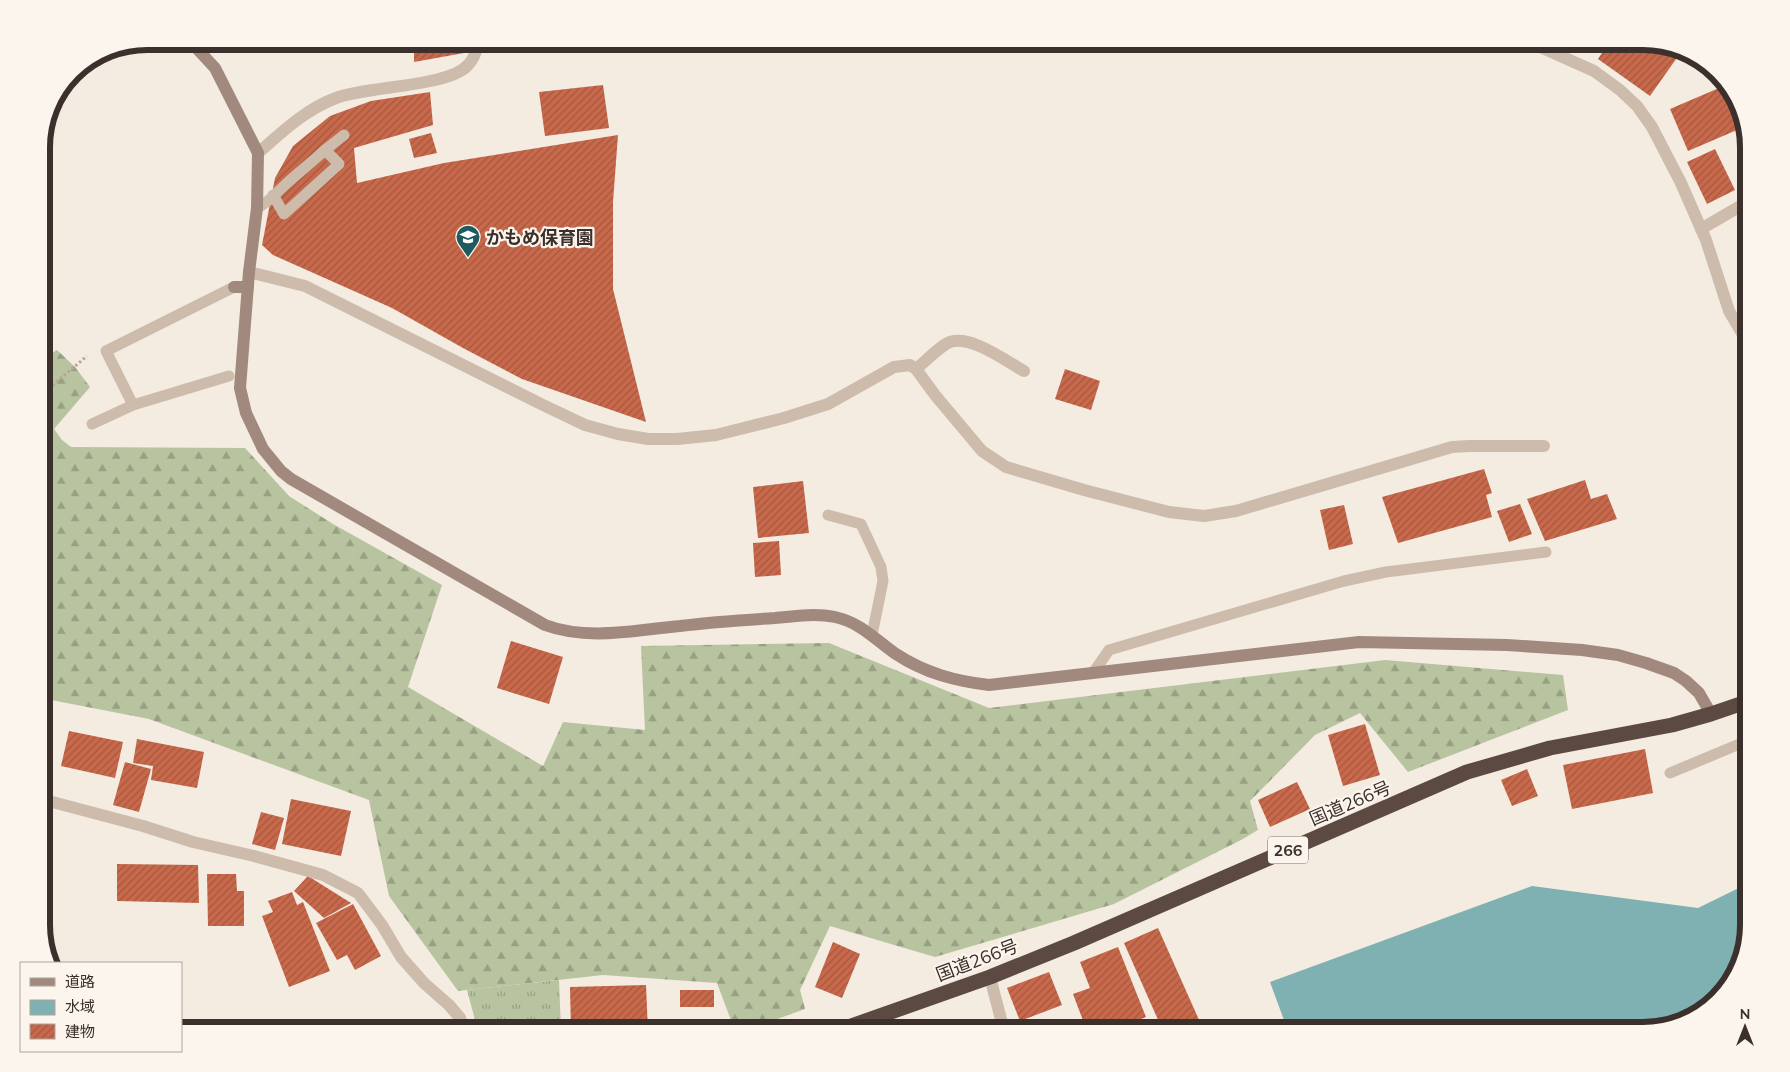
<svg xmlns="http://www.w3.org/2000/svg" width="1790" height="1072" font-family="Mulish,'Noto Sans JP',sans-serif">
<defs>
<pattern id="grass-tufts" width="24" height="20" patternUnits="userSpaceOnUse" patternTransform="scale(1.25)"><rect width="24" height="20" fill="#b8c4a0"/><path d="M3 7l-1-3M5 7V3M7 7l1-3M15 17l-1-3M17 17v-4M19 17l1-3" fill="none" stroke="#97a083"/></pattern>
<pattern id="forest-firs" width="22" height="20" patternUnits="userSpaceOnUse" patternTransform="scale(1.25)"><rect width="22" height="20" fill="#b8c4a0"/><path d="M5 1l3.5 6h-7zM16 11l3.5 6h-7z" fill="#97a083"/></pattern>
<pattern id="building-hatch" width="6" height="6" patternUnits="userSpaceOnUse" patternTransform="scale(1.25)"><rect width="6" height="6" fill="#c8694b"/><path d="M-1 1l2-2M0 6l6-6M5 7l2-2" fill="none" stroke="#a4573f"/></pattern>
</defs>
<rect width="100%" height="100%" fill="#f4ebe1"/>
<!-- grass -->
<path fill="url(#grass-tufts)" d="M559 980 561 1031H478L467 990Z"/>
<!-- forest -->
<path fill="url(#forest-firs)" d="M57 350 75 367 90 387 54 429 62 440 71 447 245 448 289 496 333 524 442 585 408 687 543 766 563 722 645 730 641 646 829 643 989 708 1385 660 1563 675 1568 710 1408 772 1360 713 1315 735 1250 801 1258 830 1241 840 1114 904 935 957 830 926 800 990 805 1009 744 1031H735L717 983 603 975 458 991 389 896 369 800 149 719 41 698V359Z"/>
<!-- water -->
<path fill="#7fb0b2" d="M1749 883V925L1734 978 1696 1016 1643 1031H1288L1270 982 1532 886 1698 908Z"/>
<!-- building -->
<g fill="url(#building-hatch)">
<path d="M414 41H463L464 53 414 62Z"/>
<path d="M1610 41H1643L1681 52 1650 96 1598 59Z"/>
<path d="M603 85 609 128 545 136 539 92Z"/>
<path d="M1726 85 1734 94 1744 127 1688 151 1670 109Z"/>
<path d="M430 92 433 125 354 148 357 183 444 163 618 135 613 202V289L646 422 522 379 463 348 392 308 273 255 262 245 275 178 293 146 330 116 371 101Z"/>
<path d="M431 133 437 153 414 158 409 139Z"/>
<path d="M1715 149 1735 190 1707 204 1687 162Z"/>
<path d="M1065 369 1100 381 1091 410 1055 399Z"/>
<path d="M1484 469 1492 493 1486 495 1492 517 1398 543 1382 497Z"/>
<path d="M1585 480 1591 499 1607 494 1617 519 1545 541 1527 499Z"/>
<path d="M803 481 809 533 758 538 753 487Z"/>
<path d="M1520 504 1532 534 1509 542 1497 511Z"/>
<path d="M1344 505 1353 544 1329 550 1320 510Z"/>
<path d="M779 541 781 575 755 577 753 543Z"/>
<path d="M511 641 563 657 549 704 497 688Z"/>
<path d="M1365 724 1380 775 1343 786 1328 735Z"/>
<path d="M41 727 50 728 44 784H41Z"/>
<path d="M69 731 123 742 115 778 61 766Z"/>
<path d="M137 739 204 752 197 788 151 780 153 766 133 763Z"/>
<path d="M1645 749 1653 793 1572 809 1563 765Z"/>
<path d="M125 762 151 769 139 812 113 805Z"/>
<path d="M1527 769 1538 796 1512 806 1501 780Z"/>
<path d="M1297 782 1310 809 1270 827 1258 800Z"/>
<path d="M291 799 351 811 341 856 282 844Z"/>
<path d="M261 812 284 818 275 850 252 844Z"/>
<path d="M117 864 198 865 199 903 117 901Z"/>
<path d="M207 874H236L237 891H244V926H208Z"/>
<path d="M308 876 351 903 324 918 294 891Z"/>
<path d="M292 892 297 905 303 902 330 971 289 987 262 916 273 912 268 901Z"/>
<path d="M353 904 381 956 355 970 347 955 337 960 316 923Z"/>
<path d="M1158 928 1204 1031H1163L1124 943Z"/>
<path d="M833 942 860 954 842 998 815 987Z"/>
<path d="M1118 947 1146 1017 1109 1031H1087L1073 994 1090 988 1080 962Z"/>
<path d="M1049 972 1062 1005 1020 1021 1007 988Z"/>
<path d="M646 985 648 1031H571L570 987Z"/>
<rect x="680" y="990" width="34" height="17"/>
</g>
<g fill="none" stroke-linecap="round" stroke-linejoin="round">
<!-- path -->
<path stroke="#b9a596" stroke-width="3" stroke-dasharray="2.5 2.5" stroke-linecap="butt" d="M41 395 87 356"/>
<!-- lane -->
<g stroke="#cdbbac" stroke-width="11">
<path d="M325 150 344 135"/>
<path d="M257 208C268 203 276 193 285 185 298 173 312 162 325 150L339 164 284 214 273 195"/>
<path d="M229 376 133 405 106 351 234 287"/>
<path d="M92 424 133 405"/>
<path d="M828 515 861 524 881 567 883 581 872 635"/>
<path d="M1093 673 1109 650 1344 581 1386 572 1546 552"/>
<path d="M1670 773 1749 740"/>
</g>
<!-- street -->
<g stroke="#cdbbac" stroke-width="12">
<path d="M1527 41 1594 71 1620 90 1637 106 1652 127 1681 183 1706 240 1729 311 1749 345"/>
<path d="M258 153C282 132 306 109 336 98 367 86 449 87 468 65 474 59 477 50 479 41"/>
<path d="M1701 229 1749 201"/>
<path d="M249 272 305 286 543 405 585 425 618 434 648 439H677L716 435 784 418 828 404 894 367 910 365 916 369 935 395 982 451 1006 467 1084 490 1169 512 1204 516 1236 511 1452 447 1469 446H1544"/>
<path d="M916 369C926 361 936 350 946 344 966 331 1006 361 1024 371"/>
<path d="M41 799 143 826 193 842 254 856 323 875 358 893 382 925 401 957 424 983 449 1005 460 1018 465 1031"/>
<path d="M990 977 1004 1031"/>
</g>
<!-- secondary -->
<g stroke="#a18a7d" stroke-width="12">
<path d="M190 41 215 68 258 153 257 208 249 272 240 388 246 413 263 449 281 471 291 479 545 625C588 641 635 630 680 626 712 622 743 620 775 618 794 616 816 613 835 617 860 622 877 641 896 654 925 673 955 681 989 685L1359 642 1507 645 1582 650 1618 655 1646 663 1674 673 1686 681 1699 693 1711 714"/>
<path d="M234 287H248"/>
</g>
<!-- highway -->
<path stroke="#5c4a42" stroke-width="15" d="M837 1031 990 977 1074 943 1467 772 1550 748 1672 725 1711 714 1749 701"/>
</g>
<!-- icons -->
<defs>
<symbol id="school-pin" viewBox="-11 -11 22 30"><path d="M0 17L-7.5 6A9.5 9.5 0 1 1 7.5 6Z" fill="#1f5a5e" stroke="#fbf5ee"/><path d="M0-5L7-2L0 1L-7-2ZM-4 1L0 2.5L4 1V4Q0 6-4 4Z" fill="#fff"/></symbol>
</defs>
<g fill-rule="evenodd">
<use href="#school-pin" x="454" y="223" width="28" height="38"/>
</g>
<g text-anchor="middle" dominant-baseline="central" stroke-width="4.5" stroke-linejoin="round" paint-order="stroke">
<!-- shield labels -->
<rect fill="#fbf5ee" stroke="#756b66" stroke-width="1" x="1268" y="836.5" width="40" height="27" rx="4"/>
<g font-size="16" font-weight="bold" fill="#3b302b">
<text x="1288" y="850">266</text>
</g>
<!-- poi labels -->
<g font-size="18" font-weight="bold" fill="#3b302b" stroke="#fbf5ee" text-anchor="start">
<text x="486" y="237">かもめ保育園</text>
</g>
<!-- street labels -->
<g font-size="18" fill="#3b302b" stroke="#fbf5ee">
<text transform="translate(1350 803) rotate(-23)">国道266号</text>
<text transform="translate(977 960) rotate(-21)">国道266号</text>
</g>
</g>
<!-- crop -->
<path d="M0 0H1790V1072H0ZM147 50H1643A97 97 0 0 1 1740 147V925A97 97 0 0 1 1643 1022H147A97 97 0 0 1 50 925V147A97 97 0 0 1 147 50Z" fill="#fbf5ee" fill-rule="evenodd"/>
<path fill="none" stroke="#3b302b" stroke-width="6" d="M147 50H1643A97 97 0 0 1 1740 147V925A97 97 0 0 1 1643 1022H147A97 97 0 0 1 50 925V147A97 97 0 0 1 147 50Z"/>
<!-- legend -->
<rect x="20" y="962" width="162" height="90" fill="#fbf5ee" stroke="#aea6a0"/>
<rect x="30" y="978" width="25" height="8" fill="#a18a7d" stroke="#aea6a0"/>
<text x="65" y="987" font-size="15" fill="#3b302b">道路</text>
<rect x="30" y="1000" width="25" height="15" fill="#7fb0b2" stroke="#aea6a0"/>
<text x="65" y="1012" font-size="15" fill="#3b302b">水域</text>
<rect x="30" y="1024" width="25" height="15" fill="url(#building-hatch)" stroke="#aea6a0"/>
<text x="65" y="1037" font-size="15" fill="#3b302b">建物</text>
<!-- north arrow -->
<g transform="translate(1745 1027)" stroke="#fbf5ee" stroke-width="4" paint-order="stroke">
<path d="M0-4L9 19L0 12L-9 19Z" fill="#3b302b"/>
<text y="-8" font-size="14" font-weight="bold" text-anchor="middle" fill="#3b302b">N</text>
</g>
</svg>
